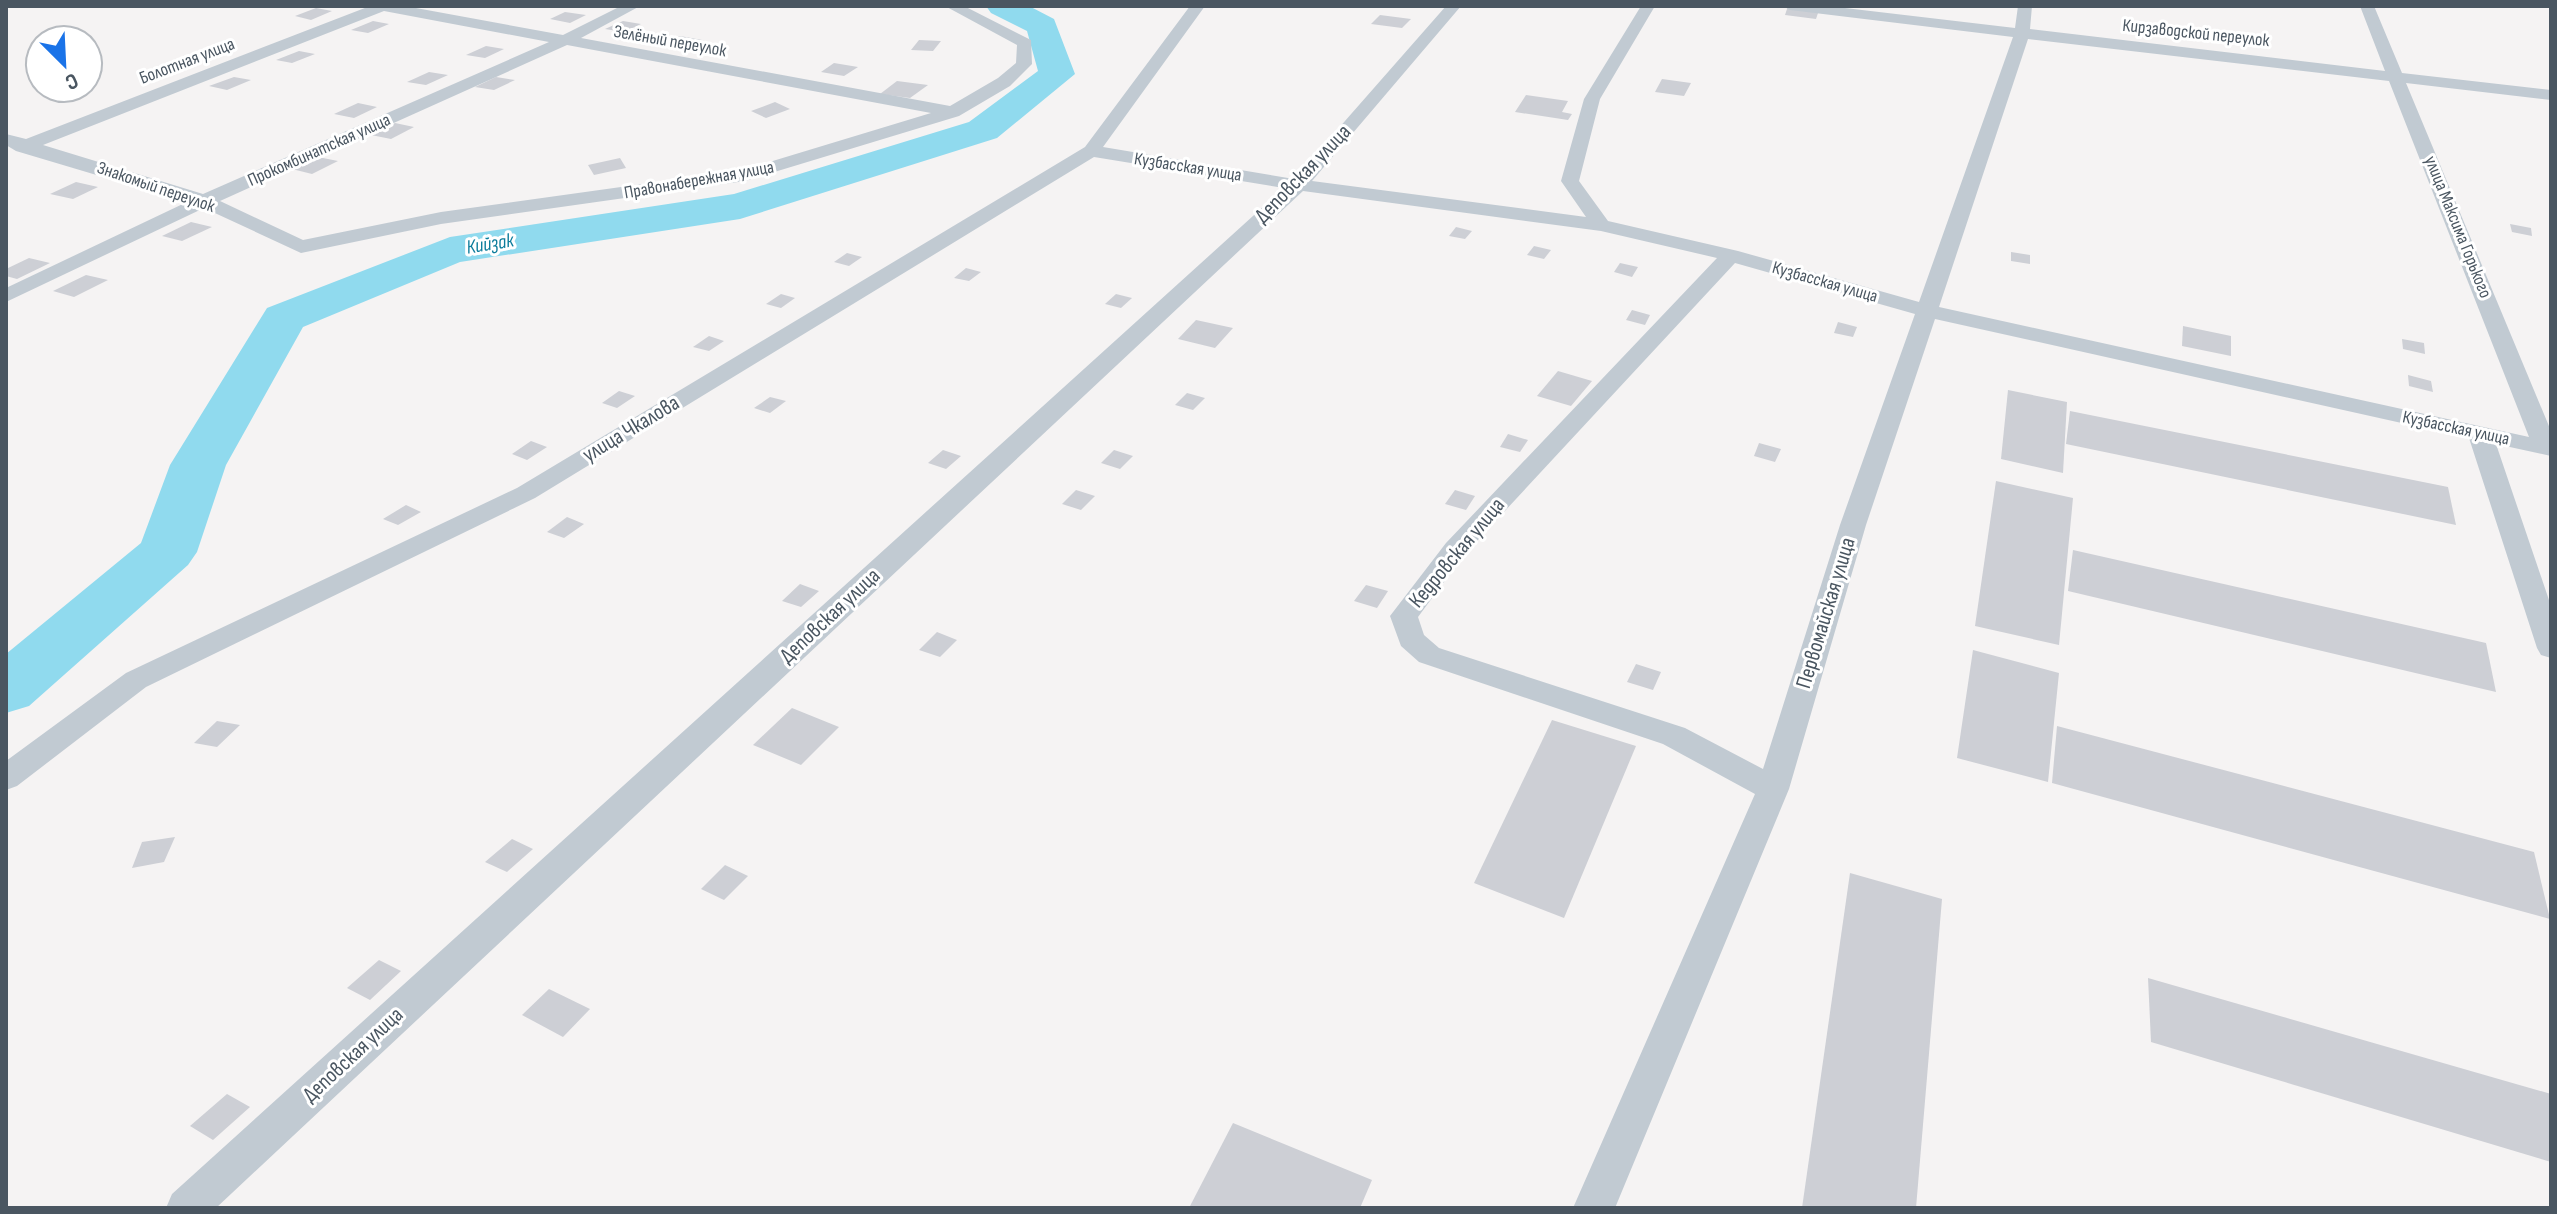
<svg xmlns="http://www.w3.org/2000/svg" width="2557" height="1214" font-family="'Sofia Sans Condensed',sans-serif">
<rect width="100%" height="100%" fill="#f5f3f3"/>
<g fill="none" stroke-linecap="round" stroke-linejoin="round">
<!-- river -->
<path fill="#90daee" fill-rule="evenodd" d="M986 6H1029L1054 19 1075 74 997 138 740 219 460 262 303 327 226 465 197 552 188 565 29 706 6 713V654L141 543 170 465 267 308 450 237 734 194 969 122 1038 71 1027 31 991 13Z"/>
</g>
<!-- building -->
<g fill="#cdcfd5">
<path d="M1788 6 1819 10 1816 19 1785 15Z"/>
<path d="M316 8 332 11 311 20 295 16Z"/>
<path d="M565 12 586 15 570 23 550 19Z"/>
<path d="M1380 15 1411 19 1402 28 1371 24Z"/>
<path d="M373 21 389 24 368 33 351 30Z"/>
<path d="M623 21 641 24 624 32 605 29Z"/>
<path d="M680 36 702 40 687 48 665 44Z"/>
<path d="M919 40 941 41 933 51 911 50Z"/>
<path d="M486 46 504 49 485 58 466 55Z"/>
<path d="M299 51 315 54 292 63 276 60Z"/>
<path d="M179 60 196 64 171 73 154 70Z"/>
<path d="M834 63 858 67 844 76 821 72Z"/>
<path d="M429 72 448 75 426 85 407 82Z"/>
<path d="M234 77 251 80 227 90 209 86Z"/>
<path d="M496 77 515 80 494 90 475 87Z"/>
<path d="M1662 79 1691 83 1684 96 1655 92Z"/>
<path d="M897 81 928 85 910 98 880 94Z"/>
<path d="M1526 95 1568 101 1562 112 1572 114 1568 120 1515 112Z"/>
<path d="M775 102 790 109 766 118 751 111Z"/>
<path d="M358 103 377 107 354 118 334 114Z"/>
<path d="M395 123 414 127 391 139 371 135Z"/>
<path d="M318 157 338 161 312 174 292 169Z"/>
<path d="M620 158 626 168 594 175 588 165Z"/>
<path d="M76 182 98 187 73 199 50 194Z"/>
<path d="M191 222 212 227 182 241 162 236Z"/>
<path d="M2510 224 2531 228 2532 236 2512 232Z"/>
<path d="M1456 227 1472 231 1465 239 1449 236Z"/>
<path d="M1534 246 1551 250 1544 259 1527 255Z"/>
<path d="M2011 252 2030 255V264L2011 261Z"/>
<path d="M847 253 862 257 849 266 834 262Z"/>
<path d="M29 258 50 263 17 279 6 276V269Z"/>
<path d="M1620 263 1638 267 1632 277 1614 272Z"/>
<path d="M966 268 981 272 969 281 954 278Z"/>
<path d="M86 275 108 280 74 297 53 291Z"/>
<path d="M781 294 795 298 781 308 766 304Z"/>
<path d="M1116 294 1132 298 1121 308 1105 304Z"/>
<path d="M1632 310 1650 315 1645 325 1626 320Z"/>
<path d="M1196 320 1233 328 1215 348 1178 339Z"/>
<path d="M1838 322 1857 327 1853 337 1834 333Z"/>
<path d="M2183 326 2231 336V356L2182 346Z"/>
<path d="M709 336 724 341 709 351 693 347Z"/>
<path d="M2402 339 2424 343 2425 354 2403 349Z"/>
<path d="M1558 371 1592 381 1571 406 1537 396Z"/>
<path d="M2408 375 2431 381 2433 392 2409 386Z"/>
<path d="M2008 390 2067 402 2063 473 2001 459Z"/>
<path d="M619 391 635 396 617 408 602 403Z"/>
<path d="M1187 393 1205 398 1193 410 1175 405Z"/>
<path d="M770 397 786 401 770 413 754 408Z"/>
<path d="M2070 411 2448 487 2456 525 2066 444Z"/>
<path d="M1508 434 1528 440 1520 452 1500 447Z"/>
<path d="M531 441 547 447 527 460 512 454Z"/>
<path d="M1759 443 1781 449 1775 462 1754 456Z"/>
<path d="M943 450 961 456 946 469 928 463Z"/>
<path d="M1114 450 1133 456 1120 469 1101 463Z"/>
<path d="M1996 481 2073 498 2059 645 1975 626Z"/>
<path d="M1076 490 1095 496 1081 510 1062 504Z"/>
<path d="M1455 490 1475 496 1466 510 1445 504Z"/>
<path d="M406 505 421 512 398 525 383 519Z"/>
<path d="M567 517 584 524 564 538 547 532Z"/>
<path d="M2073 550 2486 643 2496 692 2068 591Z"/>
<path d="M800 584 819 591 801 607 782 601Z"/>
<path d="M1366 585 1388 591 1377 608 1354 601Z"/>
<path d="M937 632 957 640 940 657 919 650Z"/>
<path d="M1973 650 2059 673 2048 782 1957 758Z"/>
<path d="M1636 664 1661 672 1653 690 1627 682Z"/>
<path d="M792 708 839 727 801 765 753 745Z"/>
<path d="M1552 720 1636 746 1564 918 1474 883Z"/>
<path d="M217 721 240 725 217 747 194 743Z"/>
<path d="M2057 726 2534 852 2550 919 2052 783Z"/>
<path d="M175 837 164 862 132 868 142 842Z"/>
<path d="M512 839 533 849 507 872 485 862Z"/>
<path d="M725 865 748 876 724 900 701 889Z"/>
<path d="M1850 873 1942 899 1916 1208H1802Z"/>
<path d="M379 960 401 971 370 1000 347 988Z"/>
<path d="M2148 978 2551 1094V1162L2151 1042Z"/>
<path d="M549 989 590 1009 563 1037 522 1015Z"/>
<path d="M227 1094 250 1107 213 1140 190 1126Z"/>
<path d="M1233 1123 1372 1180 1360 1208H1189Z"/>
</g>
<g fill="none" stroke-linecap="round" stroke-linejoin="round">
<!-- minor -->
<g fill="#c1cad2" fill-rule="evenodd">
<path d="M370 6H405L563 35 621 6H640L581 38 950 106 998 78 1016 63 1017 45 945 6H964L1031 40 1032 64 1010 86 959 116 745 181 441 224 301 253 204 208 6 302V288L187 202 16 151 6 145V134L26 139ZM384 11 549 42 203 194 43 145ZM567 45 931 113 743 170 441 212 303 240 220 201Z"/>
<path d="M1190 6H1205L1103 147 1294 179 1446 6H1461L1312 181 1586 217 1561 181 1584 99 1641 6H1655L1600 99 1579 181 1608 221 1738 251 1919 302 2013 37 1790 10 1783 6H1828L2015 28 2018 6H2032L2030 29 2385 71 2360 6H2374L2402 73 2551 90V100L2406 83 2551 431V456L2496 444 2551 606V658L2541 655 2537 648 2469 438 1935 319 1866 525 1789 789 1615 1208H1573L1755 794 1663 744 1419 662 1401 646 1390 616 1446 543 1717 258 1601 231 1303 191 216 1208H166L172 1194 1284 188 1094 157 535 498 146 687 17 786 6 790V761L126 673 517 488 1085 147ZM2028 39 2389 81 2529 437 1939 307ZM1735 263 1915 314 1840 525 1763 769 1685 728 1439 648 1424 635 1418 617 1464 555Z"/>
</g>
</g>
<g text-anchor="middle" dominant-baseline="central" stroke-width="6" stroke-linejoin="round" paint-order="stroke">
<!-- far-street labels -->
<g font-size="18" fill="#4a5661" stroke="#fff">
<text transform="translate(2196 33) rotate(6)">Кирзаводской переулок</text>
<text transform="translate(670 41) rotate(10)">Зелёный переулок</text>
<text transform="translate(187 61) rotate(-21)">Болотная улица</text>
<text transform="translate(319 150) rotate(-24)">Прокомбинатская улица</text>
<text transform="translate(1188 167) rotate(9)">Кузбасская улица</text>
<text transform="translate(699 180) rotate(-10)">Правонабережная улица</text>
<text transform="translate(156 187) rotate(19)">Знакомый переулок</text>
<text transform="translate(2458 227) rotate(68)">улица Максима Горького</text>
<text transform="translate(1825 282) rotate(16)">Кузбасская улица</text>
<text transform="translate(2456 428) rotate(12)">Кузбасская улица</text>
</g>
<!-- far-water labels -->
<g font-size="20" font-style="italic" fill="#0c7c9b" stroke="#fff">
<text transform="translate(490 244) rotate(-9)">Кийзак</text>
</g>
<!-- street labels -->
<g font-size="22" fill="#4a5661" stroke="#fff">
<text transform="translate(1303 174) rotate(-46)">Деповская улица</text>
<text transform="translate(631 429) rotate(-31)">улица Чкалова</text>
<text transform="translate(1457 553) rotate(-50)">Кедровская улица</text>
<text transform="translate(1826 613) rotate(-73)">Первомайская улица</text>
<text transform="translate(830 616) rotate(-43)">Деповская улица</text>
<text transform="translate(353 1055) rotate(-43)">Деповская улица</text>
</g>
</g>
<!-- border -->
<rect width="2557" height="1214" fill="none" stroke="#4a5661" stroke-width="16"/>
<!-- north arrow -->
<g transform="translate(64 64) rotate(156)"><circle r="38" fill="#ffffff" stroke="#b7bbc0" stroke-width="2"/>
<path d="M0-6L14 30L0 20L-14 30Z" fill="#1a73e8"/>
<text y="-12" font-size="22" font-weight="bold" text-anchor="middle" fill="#4a5661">С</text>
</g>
</svg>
